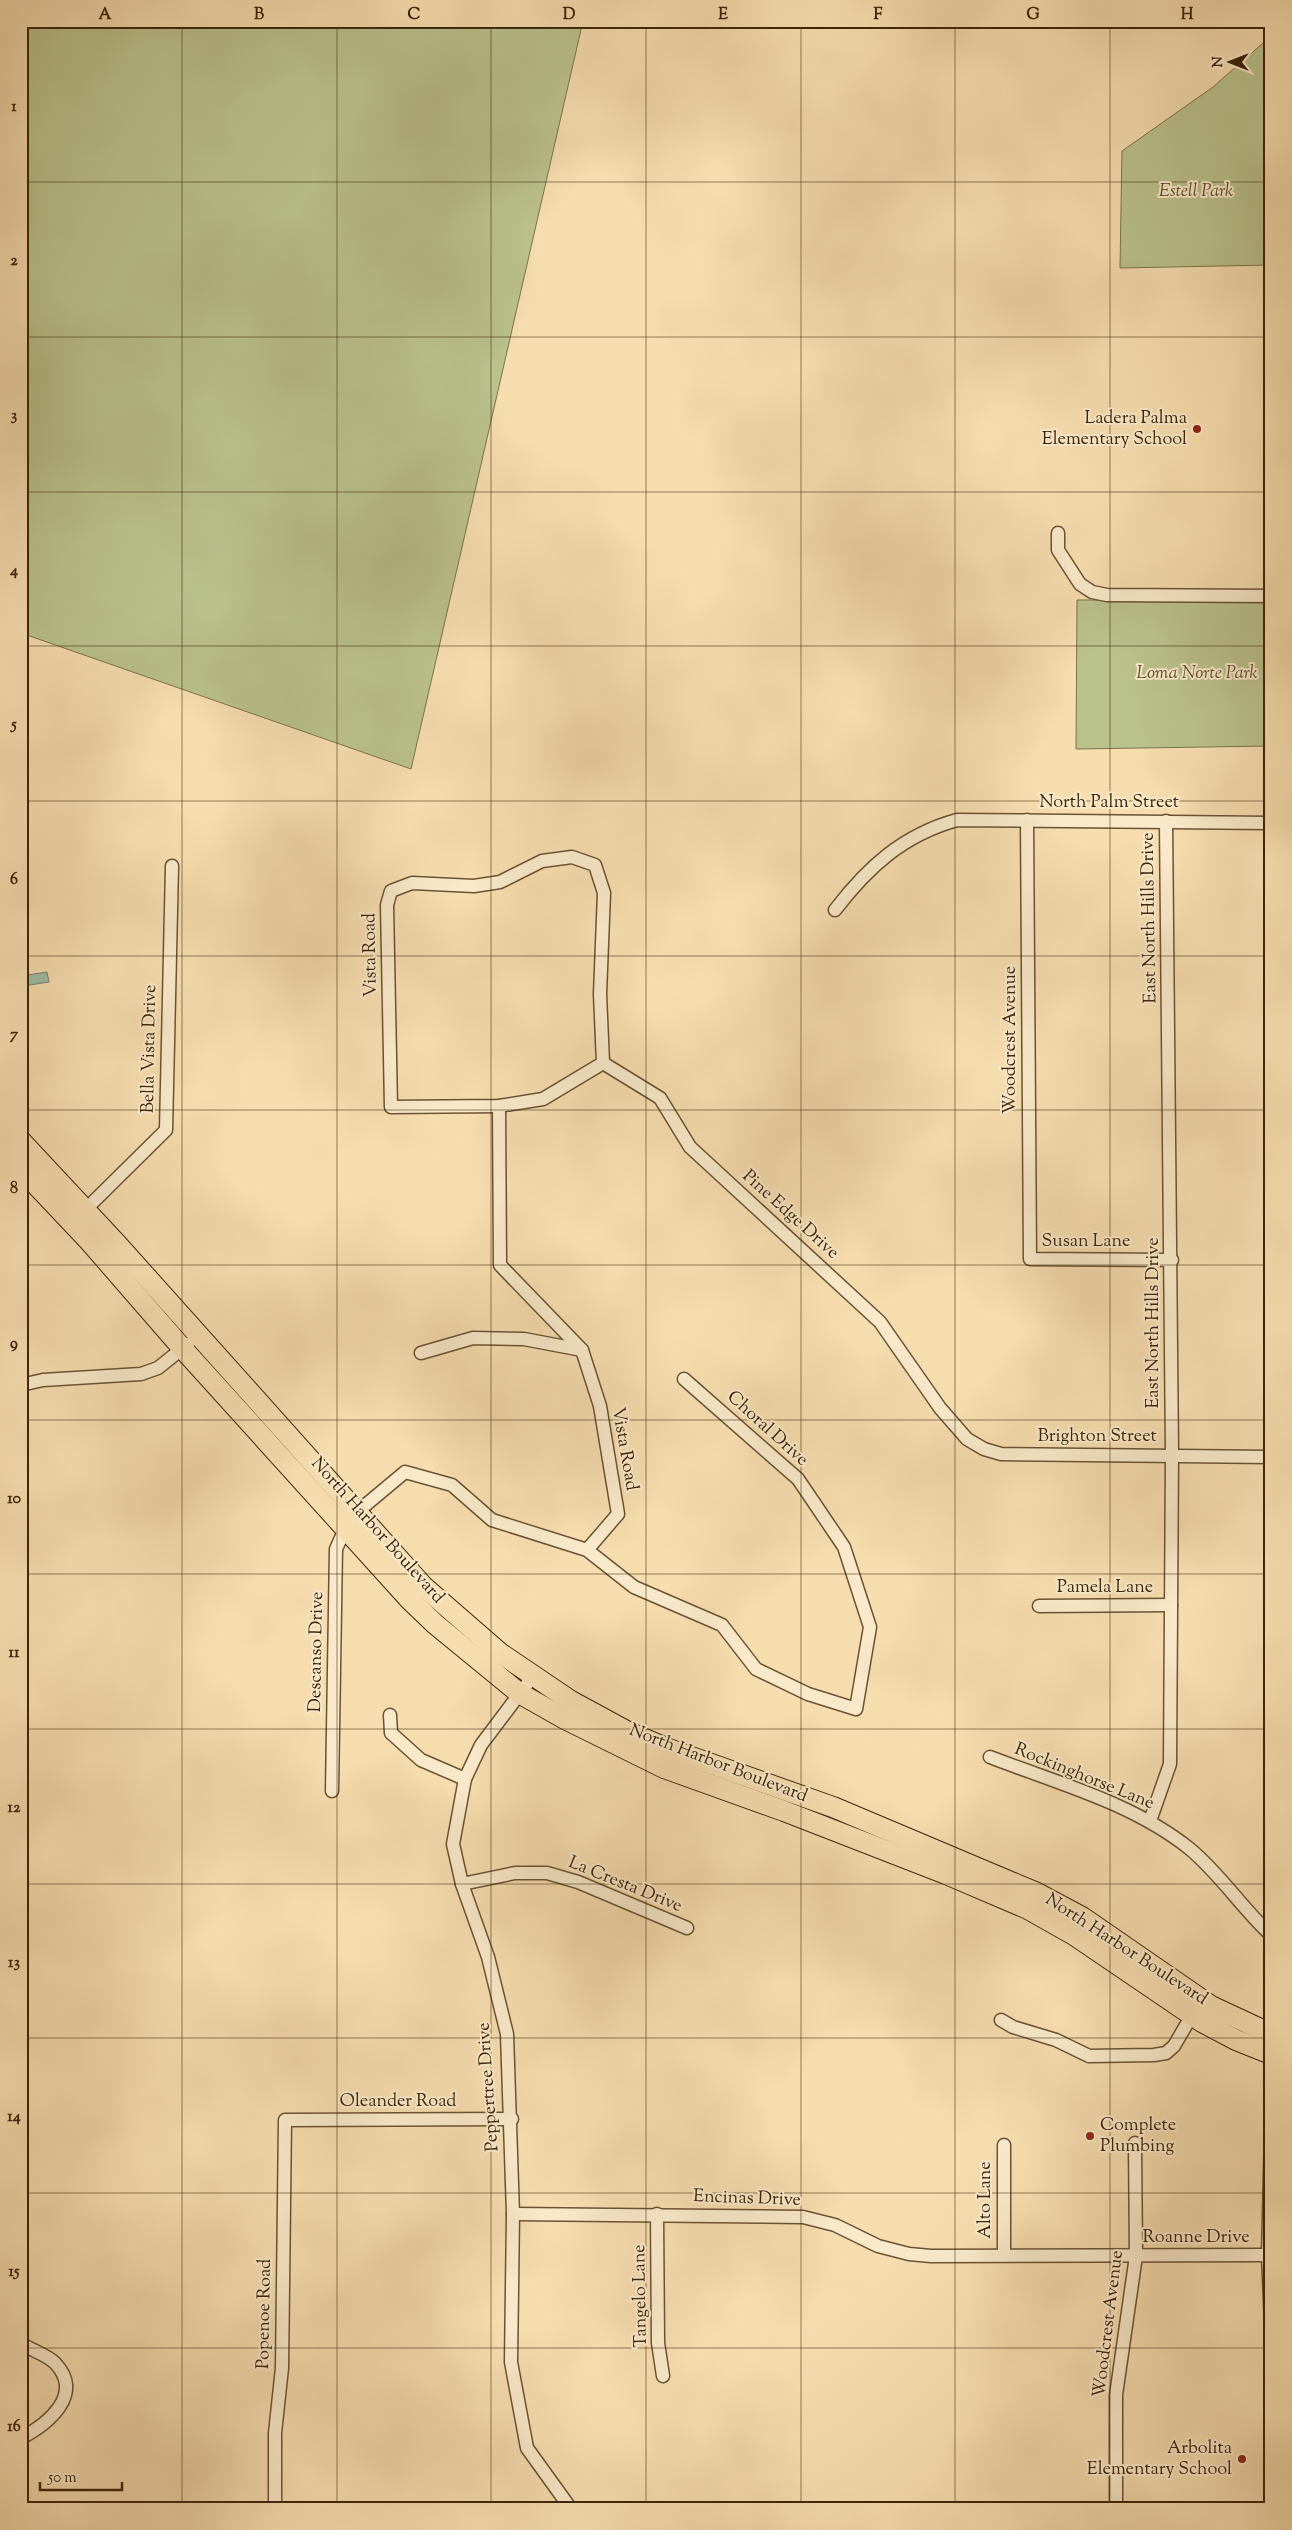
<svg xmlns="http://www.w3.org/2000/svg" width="1292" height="2530" font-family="'Sorts Mill Goudy',serif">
<rect width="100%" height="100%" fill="#f6ddae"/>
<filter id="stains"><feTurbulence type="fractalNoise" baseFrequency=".004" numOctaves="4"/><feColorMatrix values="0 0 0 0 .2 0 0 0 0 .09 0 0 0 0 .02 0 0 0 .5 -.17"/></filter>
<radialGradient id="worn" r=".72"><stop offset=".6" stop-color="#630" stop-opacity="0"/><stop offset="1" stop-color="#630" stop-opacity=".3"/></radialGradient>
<!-- green -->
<g fill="#bac28c" stroke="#7b734c">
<path d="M21 21H583L411 769 21 633Z"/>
<path d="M1271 36V265L1120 268 1122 151 1213 87Z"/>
<path d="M1077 600H1271V746L1076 749Z"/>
</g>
<!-- water -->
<path fill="#9dbca7" stroke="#767f69" d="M47 972 49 982 23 986 21 976Z"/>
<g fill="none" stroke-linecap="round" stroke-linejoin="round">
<defs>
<g id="minor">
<path d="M1058 533V550L1080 584 1092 592 1107 595 1271 596"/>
<path d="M1027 820 1030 1259 1172 1260"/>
<path d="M572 857 595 865 604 893 600 994 603 1063 543 1099 499 1106 391 1107 387 905 391 891 412 883 474 886 500 882 542 861Z"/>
<path d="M835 910C868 867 903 835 957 820L1271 823"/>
<path d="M603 1063 660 1098 690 1147 880 1322 940 1408 967 1439 984 1449 1001 1454 1271 1457"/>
<path d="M499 1106 500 1265 582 1350 600 1406 618 1514 587 1550"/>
<path d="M81 1214 166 1130 172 866"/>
<path d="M421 1353 473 1338 524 1339 582 1350"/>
<path d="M21 1385 43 1380 141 1374 158 1368 188 1344"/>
<path d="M1039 1606 1171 1605"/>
<path d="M533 1676 481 1745 465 1779 453 1844 462 1884 488 1957 507 2034 513 2214 511 2362 527 2448 571 2509"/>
<path d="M390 1715 391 1733 421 1760 465 1779"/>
<path d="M990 1757C1057 1783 1133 1803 1190 1849 1220 1874 1242 1908 1271 1935"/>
<path d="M332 1791 336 1549 350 1518 405 1472 452 1485 492 1520 587 1550 634 1587 722 1625 756 1669 808 1694 856 1709 870 1627 844 1547 798 1479 684 1379"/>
<path d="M1150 1821 1170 1764 1172 1455 1166 821"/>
<path d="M462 1884 515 1873H547L578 1882 687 1928"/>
<path d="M1001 2020 1013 2027 1056 2040 1089 2056 1154 2055 1166 2053 1174 2046 1192 2015"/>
<path d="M1271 2133 1268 2255 1271 2323"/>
<path d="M513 2214 803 2217 835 2225 878 2246 909 2254 931 2256 1268 2255"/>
<path d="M657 2214 658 2343 663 2376"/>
<path d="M1004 2255V2145"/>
<path d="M21 2343C32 2351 46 2354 55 2363 85 2394 48 2424 21 2438"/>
<path d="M275 2509V2433L282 2368 285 2120 512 2119"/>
<path d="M1116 2509V2395L1136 2256 1135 2143"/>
</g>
<g id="primary">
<path d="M21 1141 117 1244 423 1586 500 1653 571 1701 630 1733 666 1748 833 1807 1037 1893 1082 1917 1211 2006 1271 2034"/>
<path d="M21 1169 90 1242 183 1349 410 1600 435 1624 519 1693 565 1719 664 1768 784 1811 946 1874 1028 1909 1074 1935 1202 2022 1236 2040 1271 2054"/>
</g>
</defs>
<!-- minor casing -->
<use href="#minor" stroke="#6a5234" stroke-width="15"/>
<!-- primary casing -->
<use href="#primary" stroke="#3c240b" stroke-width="22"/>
<!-- minor -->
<use href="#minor" stroke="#f9e9ca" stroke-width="12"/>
<!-- primary -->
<use href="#primary" stroke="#f6ddae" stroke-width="20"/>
</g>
<!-- grid -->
<path fill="none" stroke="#3c240b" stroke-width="1" stroke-opacity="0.55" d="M182 21V2509M337 21V2509M491 21V2509M646 21V2509M801 21V2509M955 21V2509M1110 21V2509M21 182H1271M21 337H1271M21 492H1271M21 646H1271M21 801H1271M21 956H1271M21 1110H1271M21 1265H1271M21 1420H1271M21 1574H1271M21 1729H1271M21 1884H1271M21 2038H1271M21 2193H1271M21 2348H1271"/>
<!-- markers -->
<g fill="#8f2418" stroke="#f9e9ca" stroke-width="2">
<circle cx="1197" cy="429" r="5"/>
<circle cx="1090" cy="2136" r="5"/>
<circle cx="1242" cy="2459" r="5"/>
</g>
<g text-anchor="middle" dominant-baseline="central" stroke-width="4" stroke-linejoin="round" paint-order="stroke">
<!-- park labels -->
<g font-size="18" font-style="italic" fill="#5c4c2b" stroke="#f9e9ca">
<text x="1196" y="192">Estell Park</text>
<text x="1197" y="674">Loma Norte Park</text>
</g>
<!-- poi labels -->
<g font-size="18" fill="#3c240b" stroke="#f9e9ca" text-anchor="end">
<text x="1187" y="419">Ladera Palma<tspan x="1187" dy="21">Elementary School</tspan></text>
<text x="1100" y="2126" text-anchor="start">Complete<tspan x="1100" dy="21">Plumbing</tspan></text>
<text x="1232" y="2449">Arbolita<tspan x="1232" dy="21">Elementary School</tspan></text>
</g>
<!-- street labels -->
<g font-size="18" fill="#3c240b" stroke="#f9e9ca">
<text x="1109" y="803">North Palm Street</text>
<text transform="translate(1150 918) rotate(-91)">East North Hills Drive</text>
<text transform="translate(371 955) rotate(-91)">Vista Road</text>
<text transform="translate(1011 1040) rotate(-90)">Woodcrest Avenue</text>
<text transform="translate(150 1049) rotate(-89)">Bella Vista Drive</text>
<text transform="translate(790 1215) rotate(42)">Pine Edge Drive</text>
<text x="1086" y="1242">Susan Lane</text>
<text transform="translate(1154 1323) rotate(-90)">East North Hills Drive</text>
<text transform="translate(767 1429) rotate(42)">Choral Drive</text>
<text x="1097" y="1437">Brighton Street</text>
<text transform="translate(624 1449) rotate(80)">Vista Road</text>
<text transform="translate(377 1531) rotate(48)">North Harbor Boulevard</text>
<text x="1105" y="1588">Pamela Lane</text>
<text transform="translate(317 1652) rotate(-89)">Descanso Drive</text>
<text transform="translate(718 1764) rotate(21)">North Harbor Boulevard</text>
<text transform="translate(1084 1777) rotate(22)">Rockinghorse Lane</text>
<text transform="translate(625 1885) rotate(22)">La Cresta Drive</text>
<text transform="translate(1126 1950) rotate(33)">North Harbor Boulevard</text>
<text transform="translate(489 2087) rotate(-94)">Peppertree Drive</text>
<text x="398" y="2102">Oleander Road</text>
<text transform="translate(747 2199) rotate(2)">Encinas Drive</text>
<text transform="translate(986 2200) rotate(-90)">Alto Lane</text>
<text x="1196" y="2238">Roanne Drive</text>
<text transform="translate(641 2296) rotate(-91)">Tangelo Lane</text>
<text transform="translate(265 2314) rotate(-89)">Popenoe Road</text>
<text transform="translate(1109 2324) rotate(-83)">Woodcrest Avenue</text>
</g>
</g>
<!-- margin -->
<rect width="1292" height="2530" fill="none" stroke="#f6ddae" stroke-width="55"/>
<!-- north arrow -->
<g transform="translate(1230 62) rotate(270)" stroke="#f9e9ca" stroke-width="4" paint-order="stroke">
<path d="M0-4L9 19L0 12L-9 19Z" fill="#3c240b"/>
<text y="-8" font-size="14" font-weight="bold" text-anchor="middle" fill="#3c240b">N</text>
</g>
<!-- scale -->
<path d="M40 2482v8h82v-8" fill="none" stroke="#3c240b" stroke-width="2.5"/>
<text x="48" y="2482" font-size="15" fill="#3c240b" stroke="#f9e9ca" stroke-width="4" paint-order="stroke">50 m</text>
<rect x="28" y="28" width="1236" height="2474" fill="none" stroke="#3c240b" stroke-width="2"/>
<g font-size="16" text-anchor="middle" font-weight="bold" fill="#3c240b">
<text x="105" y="19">A</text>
<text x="259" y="19">B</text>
<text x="414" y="19">C</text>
<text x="569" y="19">D</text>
<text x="723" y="19">E</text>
<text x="878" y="19">F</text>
<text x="1033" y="19">G</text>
<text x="1187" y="19">H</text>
<text x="14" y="111">1</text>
<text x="14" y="265">2</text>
<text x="14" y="420">3</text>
<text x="14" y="575">4</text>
<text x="14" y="729">5</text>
<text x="14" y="884">6</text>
<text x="14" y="1039">7</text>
<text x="14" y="1193">8</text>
<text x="14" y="1348">9</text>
<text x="14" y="1503">10</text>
<text x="14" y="1657">11</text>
<text x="14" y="1812">12</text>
<text x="14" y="1967">13</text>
<text x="14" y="2121">14</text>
<text x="14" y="2276">15</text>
<text x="14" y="2431">16</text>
</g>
<rect width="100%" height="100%" filter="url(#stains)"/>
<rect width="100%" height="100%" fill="url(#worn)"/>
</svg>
